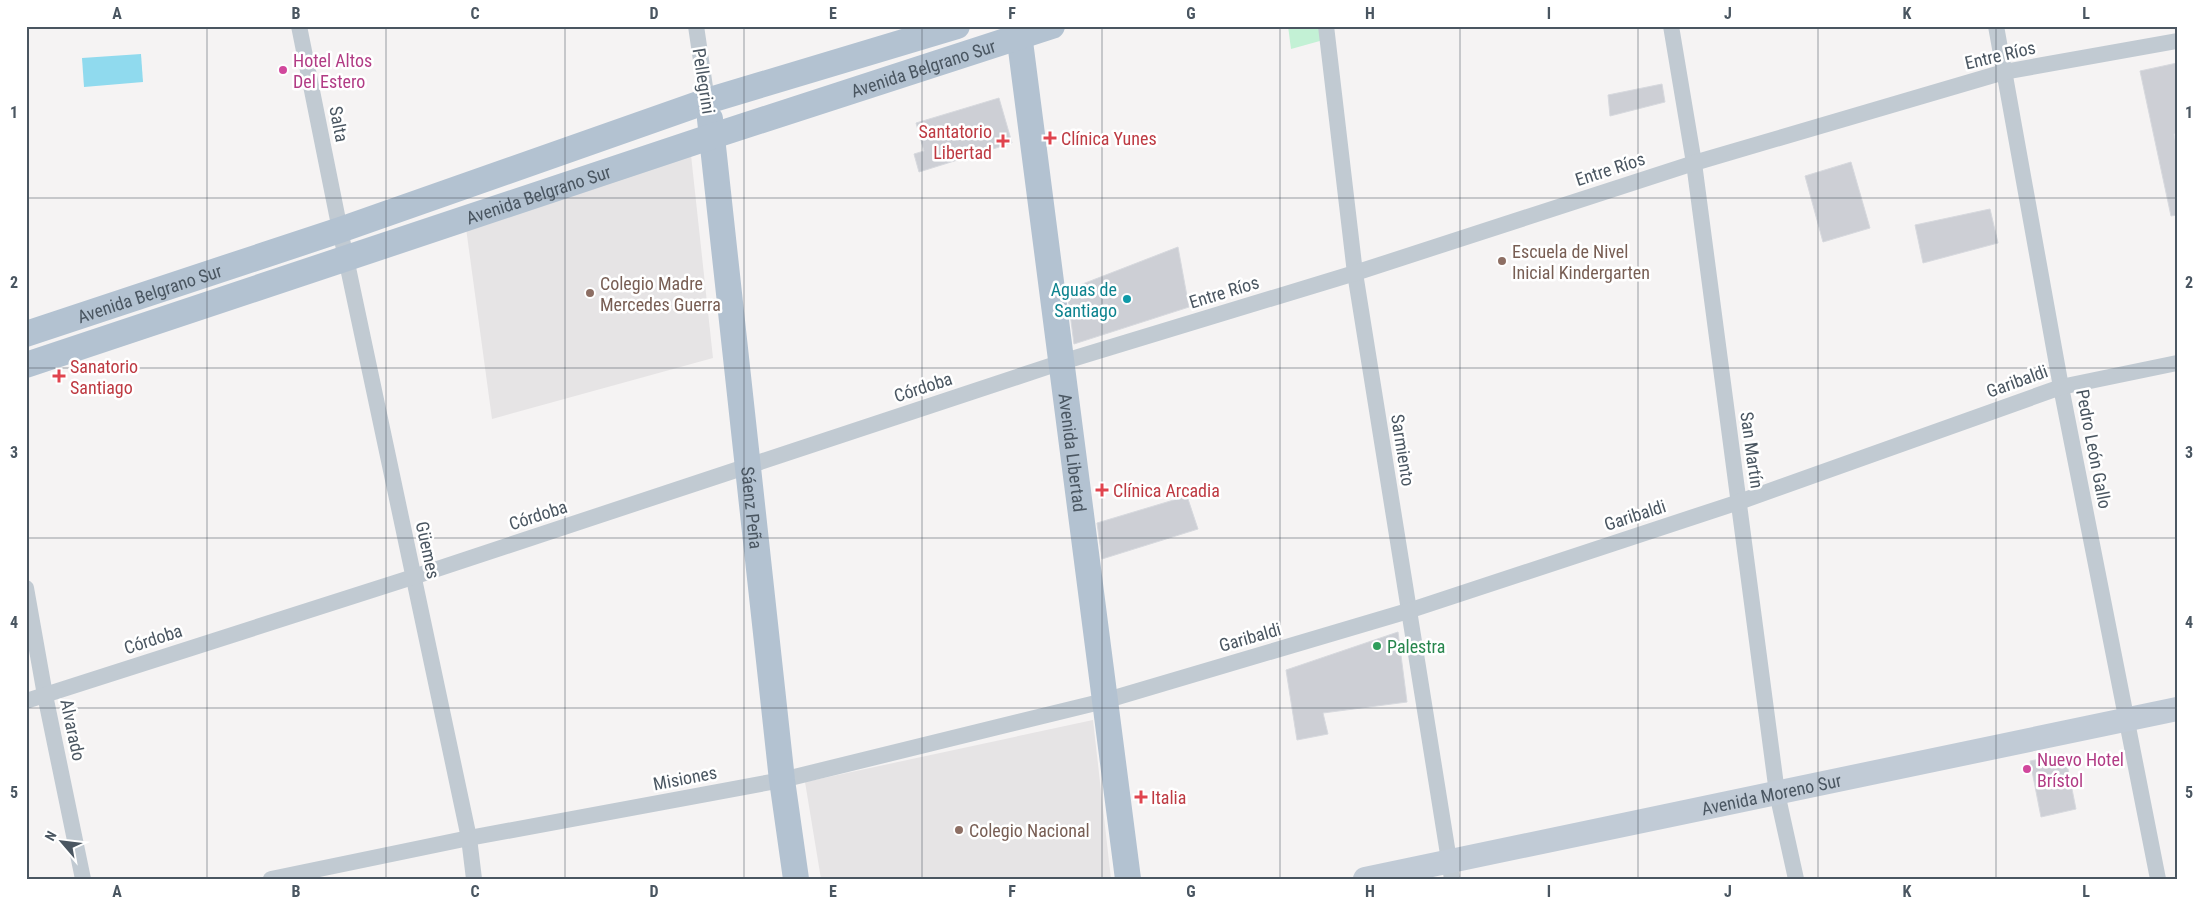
<svg xmlns="http://www.w3.org/2000/svg" width="2203" height="905" font-family="'Roboto Condensed',sans-serif">
<rect width="100%" height="100%" fill="#f5f3f3"/>
<!-- education -->
<g fill="#e6e4e5">
<path d="M691 155 713 358 492 419 466 228Z"/>
<path d="M1093 720 1111 879H821L805 782Z"/>
</g>
<!-- green -->
<path fill="#c3f1d5" d="M1288 26H1325L1327 39 1291 49Z"/>
<!-- water -->
<path fill="#90daee" d="M141 54 143 82 84 87 82 58Z"/>
<!-- building -->
<g fill="#cdcfd5" stroke="#d7d9de">
<path d="M2177 63V134H2174L2177 149V215L2171 216 2140 71Z"/>
<path d="M1662 84 1665 102 1610 116 1608 95Z"/>
<path d="M999 98 1012 143 919 172 914 154 924 151 916 123Z"/>
<path d="M1851 162 1870 228 1823 242 1805 176Z"/>
<path d="M1990 209 1998 243 1923 263 1915 225Z"/>
<path d="M1178 247 1189 307 1074 344 1067 290Z"/>
<path d="M1187 496 1198 529 1102 559 1097 523Z"/>
<path d="M1398 632 1407 702 1323 713 1328 734 1297 740 1286 670Z"/>
<path d="M2065 754 2076 809 2041 817 2030 761Z"/>
</g>
<g fill="none" stroke-linecap="round" stroke-linejoin="round">
<!-- street -->
<g stroke="#c1cad2" stroke-width="16">
<path d="M299 26 340 230 469 838 474 879"/>
<path d="M696 26 707 101"/>
<path d="M1326 26 1355 273 1452 879"/>
<path d="M1671 26 1694 163 1777 793 1796 879"/>
<path d="M1996 26 2061 387 2158 879"/>
<path d="M26 588 45 695 83 879"/>
<path d="M26 701 413 577 1062 362 1355 273 1694 163 2004 72 2177 41"/>
<path d="M271 879 469 838 782 780 1104 701 1408 611 1739 502 2061 387 2177 363"/>
</g>
<!-- secondary -->
<path stroke="#c1cbd6" stroke-width="24" id="s1" d="M1365 879 2177 709"/>
<!-- primary -->
<g stroke="#b3c2d1" stroke-width="26">
<path id="s2" d="M1018 26 1128 879"/>
<path id="s3" d="M710 119 782 780 796 879"/>
<path id="s4" d="M26 334 340 230 707 101 957 26"/>
<path id="s5" d="M26 365 713 136 1052 26"/>
</g>
</g>
<!-- grid -->
<path fill="none" stroke="#4a5661" stroke-width="1" stroke-opacity="0.55" d="M207 26V879M386 26V879M565 26V879M744 26V879M922 26V879M1102 26V879M1280 26V879M1460 26V879M1638 26V879M1818 26V879M1996 26V879M26 198H2177M26 368H2177M26 538H2177M26 708H2177"/>
<!-- markers -->
<g fill="#d1479c" stroke="#fff" stroke-width="2">
<circle cx="283" cy="70" r="5"/>
<circle cx="2027" cy="769" r="5"/>
</g>
<g fill="#e0444e" stroke="#fff" stroke-width="2">
<path d="M1047.5 130.5h5v5h5v5h-5v5h-5v-5h-5v-5h5z"/>
<path d="M1000.5 133.5h5v5h5v5h-5v5h-5v-5h-5v-5h5z"/>
<path d="M56.5 368.5h5v5h5v5h-5v5h-5v-5h-5v-5h5z"/>
<path d="M1099.5 482.5h5v5h5v5h-5v5h-5v-5h-5v-5h5z"/>
<path d="M1138.5 789.5h5v5h5v5h-5v5h-5v-5h-5v-5h5z"/>
</g>
<g fill="#8d6e63" stroke="#fff" stroke-width="2">
<circle cx="1502" cy="261" r="5"/>
<circle cx="590" cy="293" r="5"/>
<circle cx="959" cy="830" r="5"/>
</g>
<circle fill="#0f9aa8" stroke="#fff" stroke-width="2" cx="1127" cy="299" r="5"/>
<circle fill="#2e9e5b" stroke="#fff" stroke-width="2" cx="1377" cy="646" r="5"/>
<g text-anchor="middle" dominant-baseline="central" stroke-width="5" stroke-linejoin="round" paint-order="stroke">
<!-- street labels -->
<g font-size="18" fill="#4a5661" stroke="#fff">
<text transform="translate(2000 55) rotate(-13)">Entre Ríos</text>
<text stroke="none"><textPath href="#s5" startOffset="945">Avenida Belgrano Sur</textPath></text>
<text transform="translate(704 81) rotate(81)">Pellegrini</text>
<text transform="translate(339 124) rotate(79)">Salta</text>
<text transform="translate(1610 169) rotate(-18)">Entre Ríos</text>
<text stroke="none"><textPath href="#s5" startOffset="540">Avenida Belgrano Sur</textPath></text>
<text transform="translate(1224 292) rotate(-17)">Entre Ríos</text>
<text stroke="none"><textPath href="#s4" startOffset="130">Avenida Belgrano Sur</textPath></text>
<text transform="translate(2017 381) rotate(-20)">Garibaldi</text>
<text transform="translate(923 387) rotate(-18)">Córdoba</text>
<text transform="translate(2094 449) rotate(79)">Pedro León Gallo</text>
<text transform="translate(1403 450) rotate(81)">Sarmiento</text>
<text transform="translate(1752 450) rotate(82)">San Martín</text>
<text stroke="none"><textPath href="#s2" startOffset="430">Avenida Libertad</textPath></text>
<text stroke="none"><textPath href="#s3" startOffset="391">Sáenz Peña</textPath></text>
<text transform="translate(538 515) rotate(-18)">Córdoba</text>
<text transform="translate(1635 515) rotate(-18)">Garibaldi</text>
<text transform="translate(428 550) rotate(78)">Güemes</text>
<text transform="translate(1250 637) rotate(-16)">Garibaldi</text>
<text transform="translate(153 639) rotate(-18)">Córdoba</text>
<text transform="translate(73 730) rotate(78)">Alvarado</text>
<text transform="translate(685 778) rotate(-11)">Misiones</text>
<text stroke="none"><textPath href="#s1" startOffset="415">Avenida Moreno Sur</textPath></text>
</g>
<!-- hotel labels -->
<g font-size="18" fill="#b23c85" stroke="#fff" text-anchor="start">
<text x="293" y="60">Hotel Altos<tspan x="293" dy="21">Del Estero</tspan></text>
<text x="2037" y="759">Nuevo Hotel<tspan x="2037" dy="21">Brístol</tspan></text>
</g>
<!-- health labels -->
<g font-size="18" fill="#be3a42" stroke="#fff" text-anchor="start">
<text x="992" y="131" text-anchor="end">Santatorio<tspan x="992" dy="21">Libertad</tspan></text>
<text x="1061" y="138">Clínica Yunes</text>
<text x="70" y="366">Sanatorio<tspan x="70" dy="21">Santiago</tspan></text>
<text x="1113" y="490">Clínica Arcadia</text>
<text x="1151" y="797">Italia</text>
</g>
<!-- education labels -->
<g font-size="18" fill="#785e54" stroke="#fff" text-anchor="start">
<text x="1512" y="251">Escuela de Nivel<tspan x="1512" dy="21">Inicial Kindergarten</tspan></text>
<text x="600" y="283">Colegio Madre<tspan x="600" dy="21">Mercedes Guerra</tspan></text>
<text x="969" y="830">Colegio Nacional</text>
</g>
<!-- culture labels -->
<g font-size="18" fill="#0d838f" stroke="#fff" text-anchor="end">
<text x="1117" y="289">Aguas de<tspan x="1117" dy="21">Santiago</tspan></text>
</g>
<!-- leisure labels -->
<g font-size="18" fill="#27864d" stroke="#fff" text-anchor="start">
<text x="1387" y="646">Palestra</text>
</g>
</g>
<!-- border -->
<rect width="2203" height="905" fill="none" stroke="#ffffff" stroke-width="55"/>
<!-- north arrow -->
<g transform="translate(62 842) rotate(298)" stroke="#ffffff" stroke-width="4" paint-order="stroke">
<path d="M0-4L9 19L0 12L-9 19Z" fill="#4a5661"/>
<text y="-8" font-size="14" font-weight="bold" text-anchor="middle" fill="#4a5661">N</text>
</g>
<rect x="28" y="28" width="2148" height="850" fill="none" stroke="#4a5661" stroke-width="2"/>
<g font-size="16" text-anchor="middle" font-weight="bold" fill="#4a5661">
<text x="117" y="19">A</text>
<text x="296" y="19">B</text>
<text x="475" y="19">C</text>
<text x="654" y="19">D</text>
<text x="833" y="19">E</text>
<text x="1012" y="19">F</text>
<text x="1191" y="19">G</text>
<text x="1370" y="19">H</text>
<text x="1549" y="19">I</text>
<text x="1728" y="19">J</text>
<text x="1907" y="19">K</text>
<text x="2086" y="19">L</text>
<text x="14" y="118">1</text>
<text x="2189" y="118">1</text>
<text x="14" y="288">2</text>
<text x="2189" y="288">2</text>
<text x="14" y="458">3</text>
<text x="2189" y="458">3</text>
<text x="14" y="628">4</text>
<text x="2189" y="628">4</text>
<text x="14" y="798">5</text>
<text x="2189" y="798">5</text>
<text x="117" y="897">A</text>
<text x="296" y="897">B</text>
<text x="475" y="897">C</text>
<text x="654" y="897">D</text>
<text x="833" y="897">E</text>
<text x="1012" y="897">F</text>
<text x="1191" y="897">G</text>
<text x="1370" y="897">H</text>
<text x="1549" y="897">I</text>
<text x="1728" y="897">J</text>
<text x="1907" y="897">K</text>
<text x="2086" y="897">L</text>
</g>
</svg>
